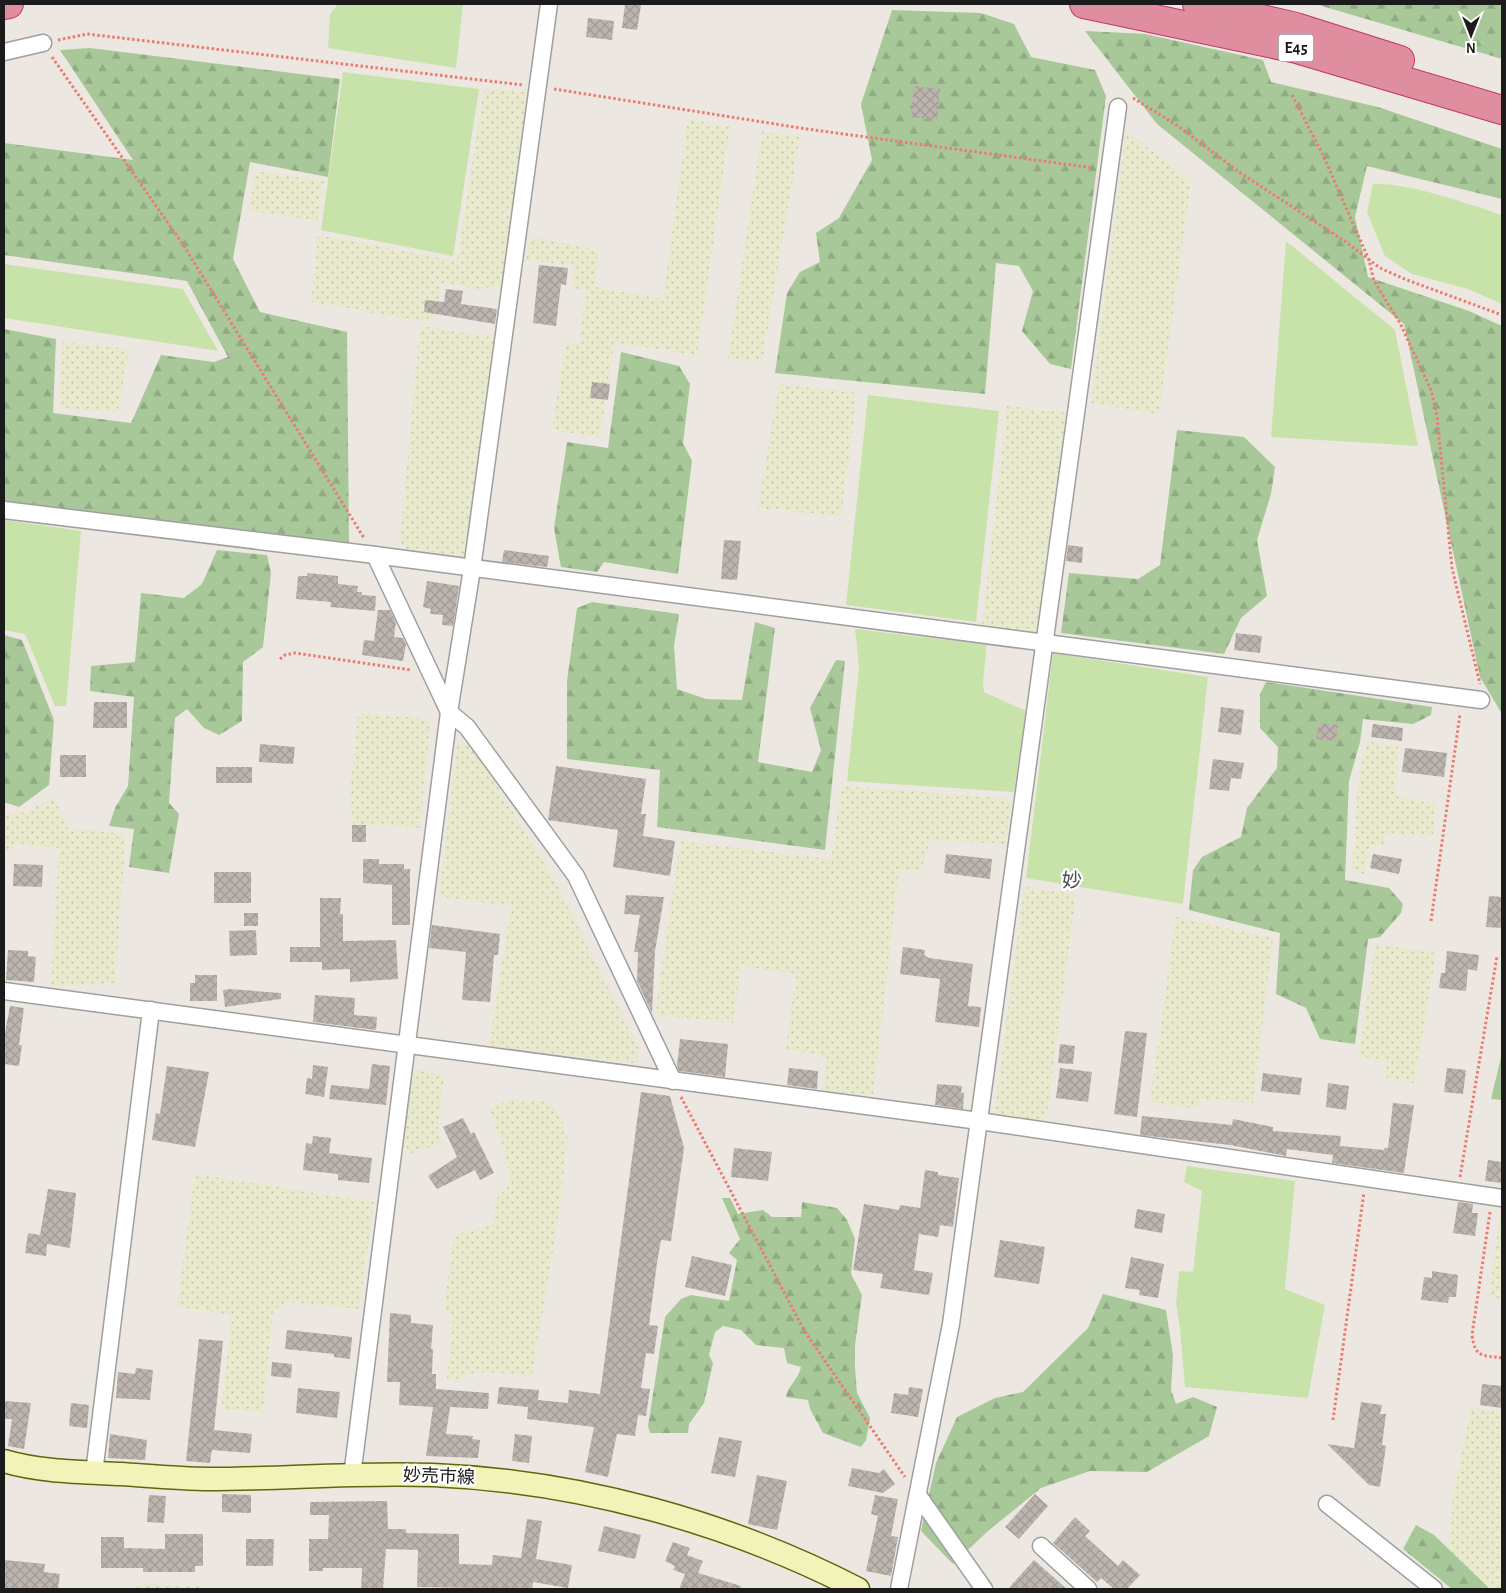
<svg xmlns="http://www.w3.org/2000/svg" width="1506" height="1593" font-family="'Alegreya Sans','Noto Sans JP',sans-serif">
<defs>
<pattern id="farmland-dots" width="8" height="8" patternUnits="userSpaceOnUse" patternTransform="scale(1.25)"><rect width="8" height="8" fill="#e8e9cd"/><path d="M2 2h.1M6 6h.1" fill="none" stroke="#c6c7af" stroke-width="1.8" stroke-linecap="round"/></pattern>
<pattern id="forest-firs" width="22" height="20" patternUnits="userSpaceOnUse" patternTransform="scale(1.25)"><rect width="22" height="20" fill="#a8c899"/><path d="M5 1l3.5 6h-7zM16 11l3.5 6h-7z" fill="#90ab83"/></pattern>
<pattern id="building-cross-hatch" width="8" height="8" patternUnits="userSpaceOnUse" patternTransform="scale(1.25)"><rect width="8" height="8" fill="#bcb4ae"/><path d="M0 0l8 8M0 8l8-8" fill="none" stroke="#a19a95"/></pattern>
</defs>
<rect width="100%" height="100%" fill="#ece8e1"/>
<!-- farmland -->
<g fill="url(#farmland-dots)">
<path d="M484 88 532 93 503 285 478 289 442 283 435 318 428 322 311 302 318 235 457 261Z"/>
<path d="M688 119 730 127 697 355 614 343 600 437 552 430 566 343 579 344 586 290H573V266L526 260 531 237 598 250 596 287 663 299Z"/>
<path d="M1126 130 1191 182 1159 414 1091 403Z"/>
<path d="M762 131 800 137 762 362 728 358Z"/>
<path d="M256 171 324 181 317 221 248 210Z"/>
<path d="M420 326 497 338 465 556 407 549 400 542Z"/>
<path d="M63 342 129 349 118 412 59 408Z"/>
<path d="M779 384 857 393 841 516 758 508Z"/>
<path d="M1007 406 1069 413 1036 633 982 625Z"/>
<path d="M358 713 431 719 420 828 353 824 350 794Z"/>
<path d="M1367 741 1398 746 1396 796 1436 804 1433 835 1385 833 1383 845H1370L1364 874 1352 871 1359 776Z"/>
<path d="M468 742 498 787 558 886 640 1050 635 1063 489 1046 511 906 439 897 457 745Z"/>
<path d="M842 786 1012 799 1005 844 930 840 921 871H899L873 1095 823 1091 826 1056 786 1049 796 974 741 966 733 1023 655 1015 680 841 831 859Z"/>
<path d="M54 797 68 828 126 834 115 983 51 986 59 848 18 845 5 852 4 865V815L26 812Z"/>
<path d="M1024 887 1076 894 1046 1122 994 1115Z"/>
<path d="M1176 917 1273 938 1253 1103 1200 1099 1196 1109 1150 1101Z"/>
<path d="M1375 944 1436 953 1414 1083 1385 1077 1387 1062 1359 1056Z"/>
<path d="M415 1069 444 1076 438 1126 442 1143 412 1153 401 1143Z"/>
<path d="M510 1099 549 1101 562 1121 568 1139 556 1232 532 1375 476 1372 457 1382 447 1378 453 1318 444 1308 454 1235 493 1224 497 1198 511 1183 505 1153 490 1110Z"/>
<path d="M195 1174 374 1202 359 1309 289 1302 273 1310 263 1412 221 1409 232 1315 177 1307Z"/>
<path d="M1501 1208H1502V1299L1489 1297Z"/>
<path d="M1471 1408 1502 1411V1589H1491L1448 1552 1453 1498Z"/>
<path d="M138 1584 204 1586V1589H137Z"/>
</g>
<!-- grass -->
<g fill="#c8e3aa">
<path d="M338 4H463L456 68 328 48 330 14Z"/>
<path d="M343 72 479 89 453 256 321 230Z"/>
<path d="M1373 184C1411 183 1466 203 1502 215V304L1468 289 1412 274 1385 256 1367 212Z"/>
<path d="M1286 241 1395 330 1418 446 1271 437Z"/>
<path d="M4 264 183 289 218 351 4 318Z"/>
<path d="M868 395 999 411 976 622 846 605Z"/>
<path d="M4 520 81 531 66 706H55L25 634 4 630Z"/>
<path d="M855 629 987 645 983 682 984 692 1026 711 1014 792 847 781 859 668Z"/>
<path d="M1053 653 1208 677 1183 904 1026 878Z"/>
<path d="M1187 1166 1295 1181 1285 1289 1325 1305 1308 1398 1185 1387 1180 1328 1176 1304 1179 1271 1193 1272 1202 1191 1184 1182Z"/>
</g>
<!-- forest -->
<g fill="url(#forest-firs)">
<path d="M1315 4H1502V59Z"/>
<path d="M892 10 981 13 1014 24 1031 57 1095 70 1106 96 1071 369 1050 364 1022 331 1033 291 1019 266 996 263 985 394 775 373 787 293 800 272 820 262 816 233 839 218 872 160 861 104Z"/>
<path d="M1085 31 1145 34 1263 60 1271 82 1378 107 1502 149V199L1367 166 1355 217 1368 277 1469 311 1502 326V714L1480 677 1404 324 1157 124Z"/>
<path d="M90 48 340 79 328 177 250 162 233 259 260 312 347 332 349 543 4 501V329L56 339 53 413 131 423 161 355 214 362 228 357 187 281 4 255V143L133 160 60 50Z"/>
<path d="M621 352 679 366 690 384 683 443 692 461 678 574 604 562 597 572 561 567 554 528 567 442 608 448Z"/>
<path d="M1177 430 1244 437 1275 467 1271 494 1257 540 1267 596 1241 618 1224 654 1061 633 1069 573 1138 579 1160 565Z"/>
<path d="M217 550 267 555 271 573 263 647 243 662 242 721 219 735 204 728 187 709 175 718 169 803 179 814 169 873 129 867 134 829 109 826 115 808 128 786 134 697 90 691 91 666 135 662 141 593 184 598 202 584Z"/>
<path d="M592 602 679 614 674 646 677 689 706 699 742 700 755 622 775 628 758 762 812 772 821 750 810 708 836 660 845 661 825 850 657 827 660 770 567 759V681L577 608Z"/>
<path d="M4 635 22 640 54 720 49 785 19 807 4 802Z"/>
<path d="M1266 682 1432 707 1431 715 1413 724 1363 719 1360 742 1349 781 1345 880 1389 888 1403 904 1401 913 1380 937 1368 939 1355 1044 1320 1039 1306 1008 1276 994 1280 933 1189 910 1193 870 1202 857 1241 837 1247 808 1277 768 1278 747 1260 728V694Z"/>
<path d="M1502 1053V1100L1491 1099Z"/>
<path d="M722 1198H730L738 1214 763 1210 772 1217H801L802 1202 837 1208 847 1220 855 1239 851 1274 862 1295 855 1345V1367L857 1393 870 1418 866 1440 861 1447 823 1433 810 1409 808 1400 786 1397C788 1385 797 1382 801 1367L787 1363 784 1348 756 1345 741 1330 723 1326 715 1332 709 1355 713 1363 704 1403 689 1424 688 1433H650L648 1426 665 1317 681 1299 691 1295 729 1301 737 1260 729 1253 740 1239Z"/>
<path d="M1103 1294 1166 1310 1173 1356 1171 1390 1176 1404 1193 1397 1217 1407 1209 1436 1147 1472 1090 1471 1041 1488 988 1531 953 1564 921 1531 936 1463 957 1417 995 1398 1023 1392 1088 1328Z"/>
<path d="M1416 1525 1434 1535 1490 1589H1452L1403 1549Z"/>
</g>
<!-- building -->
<g fill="url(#building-cross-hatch)">
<path d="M625 4 641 5 637 30 622 28Z"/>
<path d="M588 18 614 21 612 40 586 37Z"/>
<path d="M914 86 940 89 937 120 911 117Z"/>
<path d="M539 265 568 268 566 285 561 284 556 326 533 323Z"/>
<path d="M446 289 463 291 461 304 497 309 495 324 424 312 425 300 444 302Z"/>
<path d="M592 382 610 384 608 400 590 398Z"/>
<path d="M724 540 741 541 737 580 721 579Z"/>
<path d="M1068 545 1083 547 1082 563 1066 561Z"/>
<path d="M504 550 549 556 547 567 502 562Z"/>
<path d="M307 573 338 576V584L358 586 357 592H362V595L376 596 375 611 330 607 331 602 296 599 298 576H307Z"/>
<path d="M427 581 459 586 453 626 442 625 443 615 430 614 431 609 423 607Z"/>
<path d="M378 610H390L396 622 394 637 403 638 406 644 403 661 362 655 364 640 374 641Z"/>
<path d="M1236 633 1262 636 1260 653 1234 650Z"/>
<path d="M94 702H127V728H93Z"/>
<path d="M1221 707 1244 710 1241 735 1218 732Z"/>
<path d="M1319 723 1338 725 1336 741 1316 739Z"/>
<path d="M1373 724 1403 728 1402 741 1371 737Z"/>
<path d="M260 744 295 747 293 764 259 762Z"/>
<path d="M1405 748 1447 753 1444 777 1402 772Z"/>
<rect x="60" y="755" width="26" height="22"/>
<path d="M1213 759 1244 763 1241 779 1231 778 1229 791 1209 789Z"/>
<path d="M556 766 646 779 641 814H646L643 836 675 841 670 876 613 867 618 830 548 820Z"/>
<rect x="216" y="767" width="36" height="16"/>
<rect x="352" y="825" width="14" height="17"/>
<path d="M946 854 992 859 990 879 944 873Z"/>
<path d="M1373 854 1402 859 1399 874 1370 868Z"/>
<path d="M363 859H379V864H404V869H410V925H392V885L363 883Z"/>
<path d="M14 864 43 865 42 887 13 886Z"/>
<rect x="214" y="872" width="37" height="31"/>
<path d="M626 895 664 897 655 951 652 1013 637 981 638 952H634L640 915 624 914Z"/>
<path d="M1489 896 1502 897V928L1486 927Z"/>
<path d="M320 898H341L340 914H343V941L396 940 398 979 350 982V969L322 970V962H290V947H320Z"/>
<rect x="244" y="913" width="14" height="13"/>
<path d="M432 925 500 934 498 955H494L490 1002 462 1000 466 952 429 948Z"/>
<path d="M256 930 257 955 230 956 229 931Z"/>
<path d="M903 947 925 950 924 955 929 958 973 964 968 1006 981 1007 979 1027 935 1022 940 979 900 974Z"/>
<path d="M8 950 28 951V956L36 957 34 982 6 980Z"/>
<path d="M1447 951 1479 955 1477 971 1468 969 1466 991 1439 988 1441 973H1445Z"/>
<path d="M195 975H217V1001H190V983H195Z"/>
<path d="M230 989 281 993V999L225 1007 223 990Z"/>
<path d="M315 995 355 998 354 1015 377 1017 376 1030 313 1022Z"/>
<path d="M10 1006 24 1008 19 1045H22L19 1066 4 1064V1038Z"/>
<path d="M1125 1031 1147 1033 1137 1117 1114 1114Z"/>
<path d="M680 1039 728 1044 725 1077 679 1071 677 1066Z"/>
<path d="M1060 1044 1075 1046 1073 1064 1058 1063Z"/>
<path d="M372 1064 390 1066 386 1105 329 1099 331 1085 369 1089Z"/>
<path d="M313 1065 328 1067 324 1097 305 1094 307 1078 312 1079Z"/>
<path d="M167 1066 209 1072 195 1147 152 1140 156 1113 160 1114Z"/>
<path d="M789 1068 818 1071 817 1089 787 1085Z"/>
<path d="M1060 1068 1092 1072 1088 1102 1056 1098Z"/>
<path d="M1447 1068 1466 1070 1463 1094 1444 1092Z"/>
<path d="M1263 1073 1302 1078 1300 1095 1261 1091Z"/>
<path d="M1328 1083 1349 1086 1346 1110 1326 1107Z"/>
<path d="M937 1084 962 1086 961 1093H964L963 1109 935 1105Z"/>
<path d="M641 1092 670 1096 684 1148 671 1241 661 1240 657 1263 649 1325 658 1326 654 1354 646 1353 641 1388 650 1389 646 1416 638 1415 635 1436 617 1434 608 1477 585 1472 594 1427 527 1419 528 1407 497 1404 499 1387 539 1390 538 1400 568 1403 569 1390 600 1394Z"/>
<path d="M1393 1103 1414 1105 1404 1173 1332 1163 1333 1155 1287 1149 1286 1156 1230 1145 1140 1135 1142 1116 1232 1125 1233 1119 1273 1127V1131L1341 1136 1340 1146 1384 1150V1148H1388Z"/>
<path d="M463 1118 471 1134 474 1132 494 1173 480 1180 475 1170 437 1189 428 1176 457 1157 443 1127Z"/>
<path d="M313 1136 331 1138 329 1153 372 1158 369 1183 338 1180V1174L303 1170 306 1143 312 1144Z"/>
<path d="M734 1148 772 1152 768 1181 731 1177Z"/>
<path d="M1488 1160 1502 1162V1183L1485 1181Z"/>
<path d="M925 1170 938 1172V1175L959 1178 953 1227 940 1225 938 1237 919 1234 914 1270 933 1273 929 1295 880 1288 883 1274 853 1270 864 1204 899 1210 900 1205 920 1208Z"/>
<path d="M48 1189 76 1193 70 1248 47 1244 46 1256 25 1253 28 1233 40 1235Z"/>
<path d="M1458 1202 1473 1204 1472 1213H1478L1475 1236 1453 1233Z"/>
<path d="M1137 1209 1165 1214 1162 1233 1134 1228Z"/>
<path d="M1000 1240 1045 1247 1039 1284 994 1277Z"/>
<path d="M692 1256 732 1265 725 1296 685 1287Z"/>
<path d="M1131 1257 1164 1264 1158 1298 1139 1295 1140 1290 1125 1288Z"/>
<path d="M1432 1271 1458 1275 1456 1297H1449L1448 1303 1421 1300 1424 1277 1432 1278Z"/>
<path d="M390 1313 411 1315V1323L433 1325 431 1349H433L432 1374H436V1389L489 1393 488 1409 450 1407 446 1434 473 1436 472 1439 480 1440 478 1458 426 1456 433 1407 399 1405 400 1382H387Z"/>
<path d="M287 1330 352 1337 350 1359 334 1357V1354L285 1349Z"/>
<path d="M199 1339 223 1341 214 1430 252 1434 250 1453 212 1450 210 1463 186 1461Z"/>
<path d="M272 1362 292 1364 291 1378 271 1376Z"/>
<path d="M136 1368 153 1370 150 1400 116 1398 118 1372 135 1374Z"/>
<path d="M1482 1384 1502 1386V1408L1480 1405Z"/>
<path d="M909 1387 923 1389 918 1417 891 1413 894 1393 908 1395Z"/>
<path d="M298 1388 340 1392 337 1418 296 1413Z"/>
<path d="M4 1401 31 1403 24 1449 8 1446 12 1419H4Z"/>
<path d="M1361 1402 1382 1405 1380 1414H1386L1382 1445 1386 1446 1380 1487 1369 1485 1327 1444 1354 1448Z"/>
<path d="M71 1403 89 1405 87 1428 69 1426Z"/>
<path d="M110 1434 147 1440 145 1460 108 1458Z"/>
<path d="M515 1434 532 1436 529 1463 512 1461Z"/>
<path d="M719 1437 742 1441 735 1477 711 1473Z"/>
<path d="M852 1468 879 1473 884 1469 895 1484 883 1493 848 1486Z"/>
<path d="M757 1475 787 1481 777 1530 748 1524Z"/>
<path d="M222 1494 251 1495V1513L222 1512Z"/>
<path d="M1035 1494 1048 1506 1019 1539 1005 1527Z"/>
<path d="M149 1495 166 1496 164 1523 147 1522Z"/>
<path d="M875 1495 898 1499 891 1536 898 1537 891 1576 866 1571 878 1516 871 1514Z"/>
<path d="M387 1501 388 1529H406V1533L459 1534V1564L492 1565 493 1555 521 1558 527 1519 542 1521 536 1559 572 1565 568 1588 533 1582 532 1589 417 1587 418 1550 386 1549 383 1589H361L362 1568H323V1571H309V1539H328L329 1515H310V1502Z"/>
<path d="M1075 1517 1090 1531 1085 1536 1118 1566 1123 1560 1140 1575 1127 1589H1114L1101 1578 1097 1582 1053 1543Z"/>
<path d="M604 1526 641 1535 635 1559 598 1551Z"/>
<path d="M165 1534H203V1566H195V1572H143V1568H101V1537H124V1548L165 1549Z"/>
<path d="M246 1539H274L273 1566H246Z"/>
<path d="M673 1542 690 1548 687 1555 703 1561 698 1573 741 1586 740 1589H679L685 1574 673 1570 675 1566 665 1561Z"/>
<path d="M4 1560 45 1564 44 1572 60 1574 58 1589H4Z"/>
<path d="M1034 1560 1067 1589H1008Z"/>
</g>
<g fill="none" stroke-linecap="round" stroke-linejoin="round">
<defs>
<g id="street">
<path d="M4 52 43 43"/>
<path d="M4 510 375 555 1481 700"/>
<path d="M375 555 449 712 467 727 576 876 673 1081"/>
<path d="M4 991 979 1121 1502 1198"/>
<path d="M94 1473 151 1010"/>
<path d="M352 1476 449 712 472 569 549 4"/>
<path d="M918 1495 984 1589"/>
<path d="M1327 1504 1434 1589"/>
<path d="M1041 1546 1088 1589"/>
<path d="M899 1589 951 1324 1118 107"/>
</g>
<path id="secondary" d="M4 1461C41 1472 82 1472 121 1474 150 1476 180 1479 209 1479 283 1479 358 1472 433 1475 579 1481 728 1522 858 1589"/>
<g id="highway">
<path d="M1084 4 1297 49 1502 110"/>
<path d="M1197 4 1296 27 1400 60"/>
<path d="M4 5 9 4"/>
</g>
</defs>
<!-- street casing -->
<use href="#street" stroke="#9f9f9f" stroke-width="19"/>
<!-- secondary casing -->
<use href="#secondary" stroke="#5f670d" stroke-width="25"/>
<!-- highway casing -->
<use href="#highway" stroke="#c63269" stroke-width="30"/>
<!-- path -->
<g stroke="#ed7a71" stroke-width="3" stroke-dasharray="2.5 2.5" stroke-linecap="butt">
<path d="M58 40 87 34 523 85"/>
<path d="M52 57 182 243 364 538"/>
<path d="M554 89 807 129 1094 168"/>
<path d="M1292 95 1322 153 1369 260 1374 281 1400 323 1431 390 1437 416 1452 568 1480 684"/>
<path d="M1133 98 1178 126 1239 172 1346 242 1380 268 1407 280 1502 315"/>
<path d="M280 659 285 655 295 653 411 670"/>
<path d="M1431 921 1460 714"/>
<path d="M681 1097 805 1332 905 1477"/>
<path d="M1460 1177 1497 956"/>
<path d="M1490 1212 1472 1335C1475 1358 1482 1355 1502 1358"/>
<path d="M1333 1420 1364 1192"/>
</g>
<!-- street -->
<use href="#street" stroke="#fff" stroke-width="16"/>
<!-- secondary -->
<use href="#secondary" stroke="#f2f3b8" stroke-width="22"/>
<!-- highway -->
<use href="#highway" stroke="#de8e9f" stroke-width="28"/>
</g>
<g text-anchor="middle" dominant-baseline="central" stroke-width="4.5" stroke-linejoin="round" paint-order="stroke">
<!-- shield labels -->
<rect fill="#fff" stroke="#5f5f5f" stroke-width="1" x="1278.5" y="34.5" width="35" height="27" rx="4"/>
<g font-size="16" font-weight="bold" fill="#1b1b1b">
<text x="1296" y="48">E45</text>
</g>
<!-- street labels -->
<g font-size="18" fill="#1b1b1b" stroke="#fff">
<text transform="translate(439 1477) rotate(2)">妙売市線</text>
</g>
<!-- quarter labels -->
<g font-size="20" fill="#4e4e4e" stroke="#fff">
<text x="1072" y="881">妙</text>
</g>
</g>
<!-- border -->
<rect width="1506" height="1593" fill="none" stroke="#1b1b1b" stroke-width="10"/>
<!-- north arrow -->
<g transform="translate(1471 35) rotate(180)" stroke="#ffffff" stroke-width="4" paint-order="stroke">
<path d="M0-4L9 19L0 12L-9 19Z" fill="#1b1b1b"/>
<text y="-8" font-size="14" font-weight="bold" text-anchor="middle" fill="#1b1b1b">N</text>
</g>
</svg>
